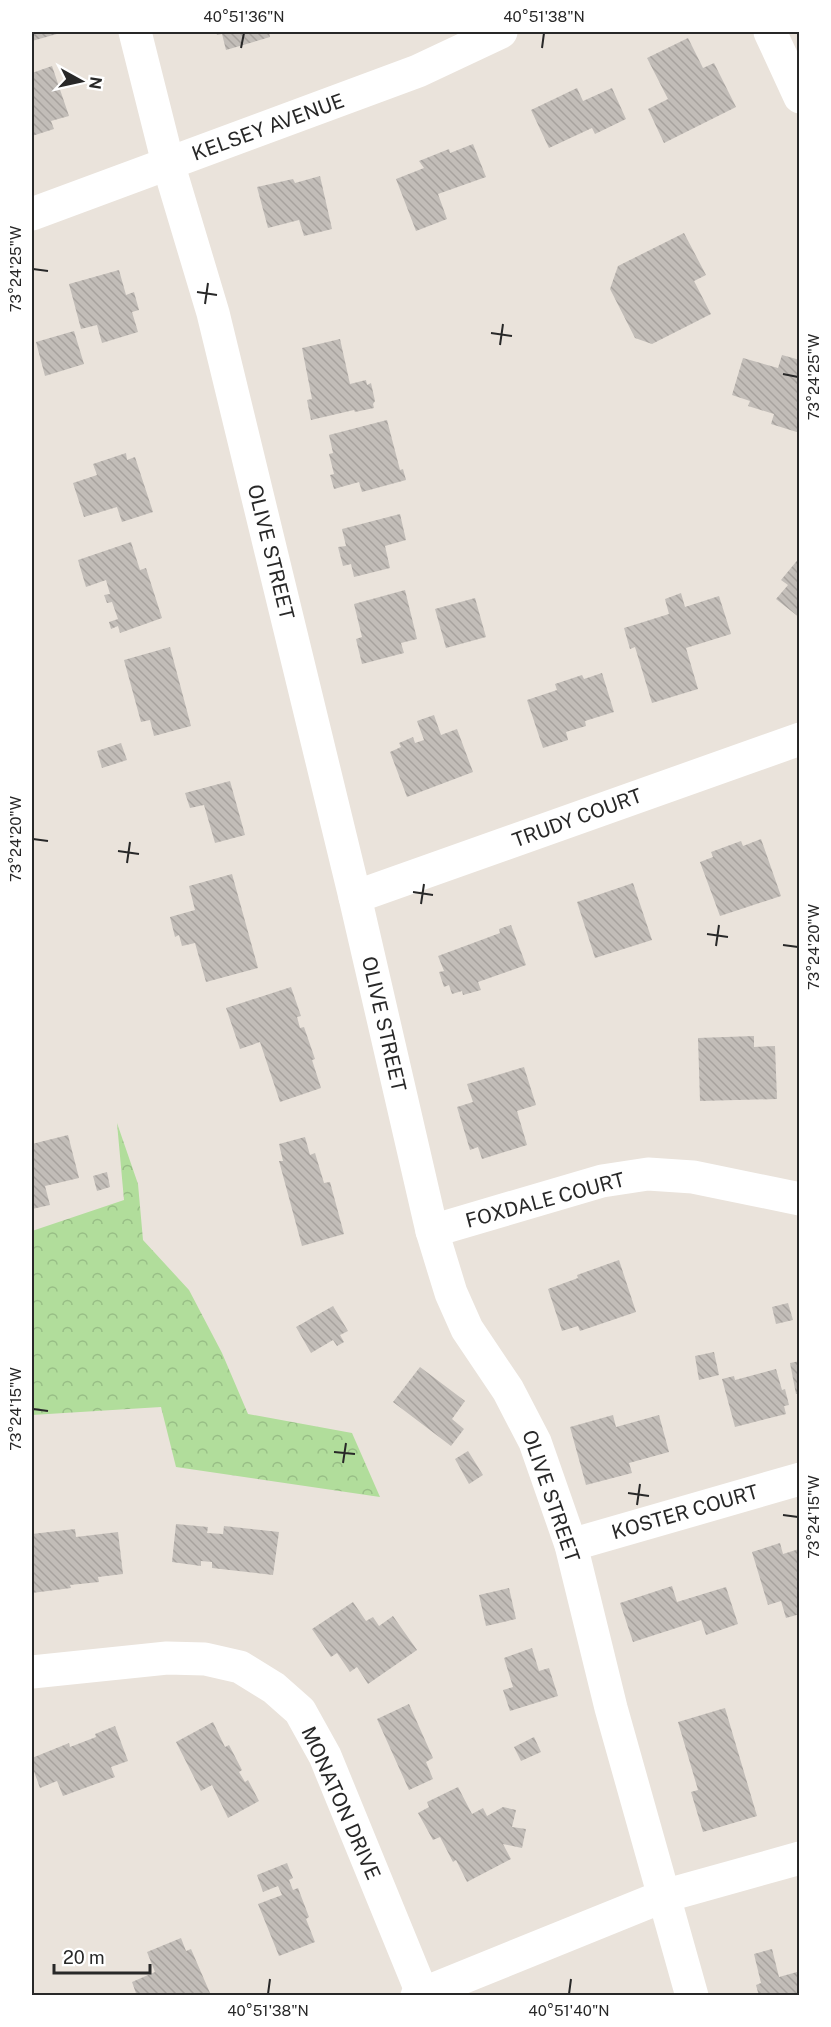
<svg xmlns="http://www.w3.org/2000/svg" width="831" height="2027" font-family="'Public Sans',sans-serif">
<defs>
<pattern id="forest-crowns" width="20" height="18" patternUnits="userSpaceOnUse" patternTransform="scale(1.5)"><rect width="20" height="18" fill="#b1dd9b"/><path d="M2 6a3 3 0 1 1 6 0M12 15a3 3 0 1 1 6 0" fill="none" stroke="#98be86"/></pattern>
<pattern id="building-back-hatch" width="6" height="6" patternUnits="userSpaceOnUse" patternTransform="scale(1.5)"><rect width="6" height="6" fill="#c2bdb8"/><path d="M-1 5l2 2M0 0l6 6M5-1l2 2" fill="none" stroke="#a7a29e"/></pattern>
</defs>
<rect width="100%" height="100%" fill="#eae3db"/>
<!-- forest -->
<path fill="url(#forest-crowns)" d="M117 1123 138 1184 143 1240 189 1290 222 1353 248 1414 352 1433 380 1497 176 1467 161 1407 32 1415V1231L124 1200Z"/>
<!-- building -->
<g fill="url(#building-back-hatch)">
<path d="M32 32H64L32 41Z"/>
<path d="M216 32H269L270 37 226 50 222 34 217 35Z"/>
<path d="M688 38 703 68 714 63 736 107 664 143 648 109 668 99 647 58Z"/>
<path d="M52 66 69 116 51 121 54 129 32 136V73Z"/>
<path d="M577 88 583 101 612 88 626 119 595 134 592 128 549 148 531 110Z"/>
<path d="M473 144 486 177 438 194 447 219 416 231 396 179 424 168 419 161 449 149 450 153Z"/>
<path d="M320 176 332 229 304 236 299 220 268 228 257 187 293 179 295 183Z"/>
<path d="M684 233 706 275 694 281 711 314 652 344 635 338 610 289 618 266Z"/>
<path d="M119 270 126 295 134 292 139 310 132 312 138 332 102 343 97 325 81 329 69 284Z"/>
<path d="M74 331 84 364 45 376 36 342Z"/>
<path d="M340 339 350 384 366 380 367 385 371 383 375 401 373 404 374 408 355 412 354 410 311 420 307 400 312 399 302 348Z"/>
<path d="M782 355 800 360V433L771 424 774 414 748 406 750 401 732 395 743 358 778 368Z"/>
<path d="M387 420 400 470 403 469 406 480 362 492 359 482 334 489 330 475 334 474 329 454 333 453 329 435Z"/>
<path d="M126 453 127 460 135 457 153 512 122 522 117 507 84 517 73 483 97 475 93 464Z"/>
<path d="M400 514 406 540 385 546 390 568 354 577 351 564 343 566 338 547 346 546 342 529Z"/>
<path d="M131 542 140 570 146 568 162 618 120 633 118 626 111 629 109 622 118 619 112 602 107 603 104 595 110 594 106 580 86 587 78 560Z"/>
<path d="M800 557V618L776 599 788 585 781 580Z"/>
<path d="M405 590 417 639 401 643 404 653 362 664 356 639 362 637 354 604Z"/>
<path d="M681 593 685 607 719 596 731 634 686 648 698 689 652 703 635 647 630 649 624 628 669 614 665 599Z"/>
<path d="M475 598 486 637 446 648 435 609Z"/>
<path d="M170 647 191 726 154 736 150 720 141 722 124 660Z"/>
<path d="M602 673 614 712 585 721 586 726 566 732 568 740 543 748 527 700 557 690 555 684 582 675 584 679Z"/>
<path d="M434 715 441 735 457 729 473 772 407 797 390 752 401 747 399 743 413 737 415 743 424 740 417 721Z"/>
<path d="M121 743 127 760 102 768 97 751Z"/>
<path d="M230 781 245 835 215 843 204 805 190 808 185 793Z"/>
<path d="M761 839 781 896 720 916 700 862 713 857 711 852 741 841 743 846Z"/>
<path d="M232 874 258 968 206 982 195 943 182 946 179 935 175 937 170 917 195 910 189 886Z"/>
<path d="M633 883 652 940 595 958 577 902Z"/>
<path d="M511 925 526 965 478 982 481 990 463 995 462 991 452 994 449 985 444 987 439 972 444 971 438 956 500 933 499 929Z"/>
<path d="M291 987 301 1016 297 1017 300 1028 304 1027 315 1059 312 1060 321 1088 280 1102 260 1042 240 1049 226 1008Z"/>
<path d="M754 1036V1047L775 1046 777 1099 700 1101 698 1038Z"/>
<path d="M524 1067 536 1105 517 1111 527 1145 482 1159 478 1147 470 1150 457 1107 473 1102 467 1084Z"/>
<path d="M68 1135 79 1178 45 1186 50 1205 32 1209V1144Z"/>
<path d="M305 1137 310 1155 315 1153 324 1183 330 1182 344 1234 302 1246 279 1161H283L279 1144Z"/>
<path d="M107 1172 110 1187 97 1191 93 1176Z"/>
<path d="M619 1260 636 1312 580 1331 578 1326 562 1331 548 1289 578 1278 577 1275Z"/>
<path d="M788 1303 793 1320 776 1324 772 1307Z"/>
<path d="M333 1306 348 1331 340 1335 344 1342 337 1346 333 1340 311 1353 296 1327Z"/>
<path d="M714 1352 719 1375 699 1380 695 1356Z"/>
<path d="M800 1361V1394H796L790 1363Z"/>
<path d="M420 1367 465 1401 452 1419 464 1429 451 1446 393 1402Z"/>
<path d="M776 1369 782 1390 785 1389 789 1405 784 1406 786 1414 735 1427 722 1379 734 1376 735 1380Z"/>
<path d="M613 1415 616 1427 659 1415 669 1452 629 1463 632 1473 586 1485 570 1427Z"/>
<path d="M468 1451 483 1475 469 1484 455 1459Z"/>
<path d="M176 1524 208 1527 207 1533 223 1534 224 1526 279 1532 273 1575 212 1568V1562L201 1561V1566L172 1562Z"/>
<path d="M75 1529 76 1537 118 1532 123 1574 98 1577 99 1582 70 1585 71 1588 32 1593V1534Z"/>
<path d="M780 1543 783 1554 799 1549 800 1552V1614L786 1618 781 1601 768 1605 752 1552Z"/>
<path d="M672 1586 677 1602 726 1587 738 1624 706 1635 701 1620 633 1642 620 1603Z"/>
<path d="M509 1588 516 1619 486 1626 479 1595Z"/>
<path d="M353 1602 366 1621 373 1617 379 1626 393 1616 417 1650 368 1684 357 1667 350 1672 337 1653 331 1657 312 1629Z"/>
<path d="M532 1648 539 1671 549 1668 558 1696 510 1711 503 1690 513 1687 504 1658Z"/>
<path d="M409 1704 433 1758 426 1762 433 1779 409 1790 377 1719Z"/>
<path d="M725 1708 757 1816 703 1832 691 1792 698 1790 678 1722Z"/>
<path d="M213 1722 225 1747 229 1745 242 1770 239 1772 245 1782 248 1780 259 1801 228 1818 212 1785 201 1791 176 1742Z"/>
<path d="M115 1726 128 1761 111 1767 115 1777 63 1796 57 1781 40 1788 32 1766V1758L69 1743 70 1747 96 1737 95 1734Z"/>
<path d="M534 1737 541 1752 521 1761 514 1747Z"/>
<path d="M458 1787 472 1814 483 1808 487 1816 503 1807 516 1810 512 1827 526 1829 522 1848 503 1844 511 1859 467 1882 456 1860 453 1862 440 1837 433 1840 418 1813 429 1807 427 1802Z"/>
<path d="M287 1863 293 1878 289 1880 293 1890 298 1888 309 1917 306 1919 315 1942 279 1956 258 1904 282 1895 278 1886 263 1892 257 1875Z"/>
<path d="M181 1938 186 1951 191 1949 210 1993 203 1996H137L132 1982 155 1972 147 1952Z"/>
<path d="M772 1949 779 1977 797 1972 800 1996H759L756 1985 761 1983 754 1954Z"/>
</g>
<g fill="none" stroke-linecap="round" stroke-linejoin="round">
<!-- minor -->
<g stroke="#fff" stroke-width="33">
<path d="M135 32 168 163 213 313 355 897 432 1231 451 1293 467 1329 508 1390 535 1442 571 1545 611 1708 692 1996"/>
<path d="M770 32 800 97"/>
<path d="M32 214 418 71 501 32"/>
<path d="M355 897 800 739"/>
<path d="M432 1231 602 1181 648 1174 693 1177 800 1199"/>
<path d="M571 1545 800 1479"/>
<path d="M32 1672 167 1658 205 1659 240 1667 274 1688 300 1711 325 1756 422 1993"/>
<path d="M417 1996 664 1896 800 1858"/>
</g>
</g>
<!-- ticks -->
<path fill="none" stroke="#282828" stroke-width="2" d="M241 48 244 33M542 48 544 33M33 269 48 271M197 292 217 295M205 304 208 283M491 333 512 336M500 345 503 324M783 374 798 377M33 839 48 841M118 851 139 854M127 863 130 842M413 892 433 895M421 904 424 884M707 934 728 937M783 945 798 947M716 946 719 925M33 1409 48 1411M334 1452 355 1454M343 1463 346 1443M628 1493 649 1496M637 1505 640 1484M783 1515 798 1517M268 1994 270 1979M569 1994 571 1979"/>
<g text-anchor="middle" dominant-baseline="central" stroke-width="5" stroke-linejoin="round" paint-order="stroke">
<!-- street labels -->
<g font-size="20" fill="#282828" stroke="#fff">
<text transform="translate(268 127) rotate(-20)">KELSEY AVENUE</text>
<text transform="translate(271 552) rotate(76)">OLIVE STREET</text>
<text transform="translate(577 818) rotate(-20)">TRUDY COURT</text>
<text transform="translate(384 1024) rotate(77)">OLIVE STREET</text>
<text transform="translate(545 1200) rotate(-15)">FOXDALE COURT</text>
<text transform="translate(551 1496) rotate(71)">OLIVE STREET</text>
<text transform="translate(685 1512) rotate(-16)">KOSTER COURT</text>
<text transform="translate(341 1803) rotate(66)">MONATON DRIVE</text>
</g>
</g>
<!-- border -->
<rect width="831" height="2027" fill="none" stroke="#ffffff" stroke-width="66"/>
<!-- north arrow -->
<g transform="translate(81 81) rotate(98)" stroke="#ffffff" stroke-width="4.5" paint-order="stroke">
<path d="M0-4.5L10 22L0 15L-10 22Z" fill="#282828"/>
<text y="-9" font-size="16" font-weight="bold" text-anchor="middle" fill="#282828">N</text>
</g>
<!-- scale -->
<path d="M54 1964v9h96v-9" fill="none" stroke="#282828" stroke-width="3"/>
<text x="63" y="1964" font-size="18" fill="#282828" stroke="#ffffff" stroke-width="4.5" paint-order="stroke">20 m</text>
<rect x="33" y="33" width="765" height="1961" fill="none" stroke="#282828" stroke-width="2"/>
<g font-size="15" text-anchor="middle" fill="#282828">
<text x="244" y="22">40°51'36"N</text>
<text x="544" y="22">40°51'38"N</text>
<text transform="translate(16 269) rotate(-90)" y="5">73°24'25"W</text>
<text transform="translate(814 377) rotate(-90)" y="5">73°24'25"W</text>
<text transform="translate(16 839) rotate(-90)" y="5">73°24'20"W</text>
<text transform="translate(814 947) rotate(-90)" y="5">73°24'20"W</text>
<text transform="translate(16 1409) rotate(-90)" y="5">73°24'15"W</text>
<text transform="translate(814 1517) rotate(-90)" y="5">73°24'15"W</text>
<text x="268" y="2016">40°51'38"N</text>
<text x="569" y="2016">40°51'40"N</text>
</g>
</svg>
